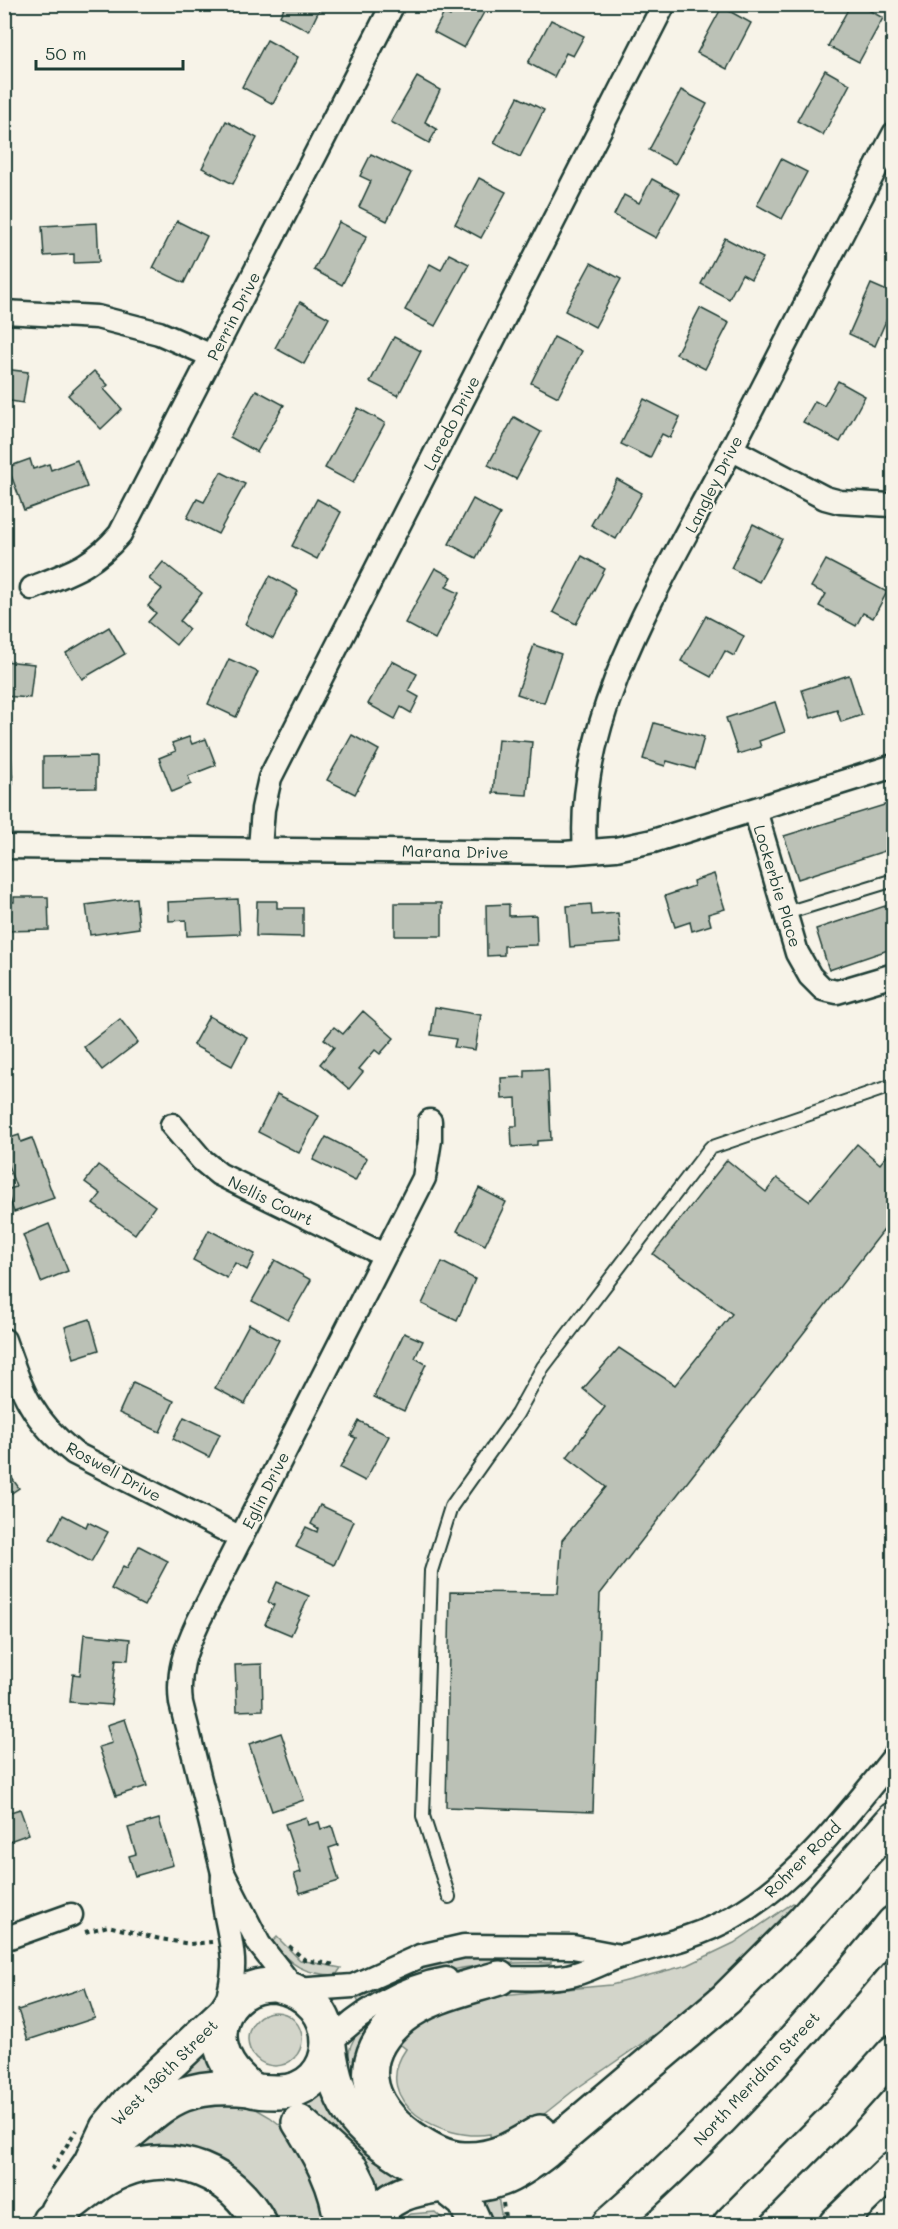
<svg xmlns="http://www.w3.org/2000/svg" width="898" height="2229" font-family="Mali,sans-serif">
<rect width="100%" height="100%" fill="#f7f3e8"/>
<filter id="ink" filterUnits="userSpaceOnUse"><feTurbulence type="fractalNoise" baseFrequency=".0167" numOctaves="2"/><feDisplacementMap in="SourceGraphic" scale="12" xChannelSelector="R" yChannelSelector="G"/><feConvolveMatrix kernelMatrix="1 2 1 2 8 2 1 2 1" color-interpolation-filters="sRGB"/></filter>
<g filter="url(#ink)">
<!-- green -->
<g fill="#d3d5ca" stroke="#79897f" stroke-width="1.5">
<path d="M793 1903 795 1905 752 1952 683 2015 573 2091 538 2119 491 2146 490 2134C444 2142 368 2103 406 2049L397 2042 420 2021 490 1996 611 1985 688 1965 734 1943Z"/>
<path d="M277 1937 300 1960 341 1968 336 1975C306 1975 289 1965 272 1942Z"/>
<path d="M471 1956 551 1957V1963C476 1961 427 1970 359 2003L357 1999 426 1965Z"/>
<circle cx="275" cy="2039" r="27"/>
<path d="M364 2027 371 2032 361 2089 351 2086C348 2063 344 2044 364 2027Z"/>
<path d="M198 2057 208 2059 214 2073 179 2081 175 2076Z"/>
<path d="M321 2085 328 2107 336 2121 401 2176 377 2189 347 2146 295 2103Z"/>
<path d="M208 2102 251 2106 270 2117 298 2139 330 2224H273L138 2151C144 2130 189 2109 208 2102Z"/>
<path d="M498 2197 503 2224H490L482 2201Z"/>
<path d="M435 2212 448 2224H397L411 2214Z"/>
</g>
<!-- building -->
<g fill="#bbc1b6" stroke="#1f3d34" stroke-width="1.5">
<path d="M286 4H322L309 31 280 16Z"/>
<path d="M457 4 487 7 464 48 434 32 444 13 450 16Z"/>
<path d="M851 4H858L883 18 859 62 828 46Z"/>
<path d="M722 7 751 23 727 69 697 53Z"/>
<path d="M551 20 584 36 573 56 566 53 554 77 528 63Z"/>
<path d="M267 40 298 57 273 104 242 87Z"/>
<path d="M825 70 850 84 823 135 797 121Z"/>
<path d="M417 77 440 90 425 122 437 129 429 143 391 122Z"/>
<path d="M681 90 707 104 675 164 649 150Z"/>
<path d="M518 97 544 110 520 157 494 143Z"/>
<path d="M226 121 257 138 233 184 202 168Z"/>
<path d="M371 154 411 173 387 221 359 207 371 181 360 176Z"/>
<path d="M781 159 807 172 782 219 757 205Z"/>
<path d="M479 178 506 192 481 238 455 224Z"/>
<path d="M652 179 680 194 656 238 614 215 624 195 639 203Z"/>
<path d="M177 221 207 236 184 283 153 268Z"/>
<path d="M339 222 367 236 342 285 314 270Z"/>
<path d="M97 223 99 262 74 263V254L44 256 42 226Z"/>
<path d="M725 238 763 258 751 279 742 274 729 299 701 284Z"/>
<path d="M449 254 469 264 435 326 405 310 430 264 441 270Z"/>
<path d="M591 263 621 279 595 327 565 311Z"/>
<path d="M871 284 894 294V316L889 314 875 346 849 334Z"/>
<path d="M300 302 329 318 304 364 275 348Z"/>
<path d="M700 308 729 323 705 369 676 354Z"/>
<path d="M394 337 421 351 398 396 370 382Z"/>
<path d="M554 337 582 351 558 397 531 383Z"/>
<path d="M4 369 28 372 23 403 4 400Z"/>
<path d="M94 371 108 385 104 389 122 409 101 429 68 395Z"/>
<path d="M838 381 865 396 840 442 803 422 815 401 824 406Z"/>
<path d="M256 390 284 405 257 452 230 437Z"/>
<path d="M644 399 680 417 670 438 662 434 650 458 621 444Z"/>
<path d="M358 408 385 423 353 483 325 468Z"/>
<path d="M514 417 541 432 516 479 488 465Z"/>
<path d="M30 459 33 469 49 464 51 470 77 460 87 487 24 510 8 467Z"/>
<path d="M221 472 245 484 218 534 187 518 197 499 204 502Z"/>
<path d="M617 479 642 493 616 539 591 525Z"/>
<path d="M317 499 341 512 317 559 292 546Z"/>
<path d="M473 499 500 514 476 558 449 544Z"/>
<path d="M753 524 782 539 759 582 731 568Z"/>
<path d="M582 556 605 569 576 624 553 612Z"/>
<path d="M826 560 887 592 873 618 863 613 856 626 819 606 826 594 811 587Z"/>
<path d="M163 562 202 593 180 621 189 629 176 645 148 622 156 613 148 606 162 589 149 579Z"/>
<path d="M435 568 452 577 446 587 459 593 435 639 405 623Z"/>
<path d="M270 576 298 591 273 639 245 624Z"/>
<path d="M706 616 744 636 734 656 725 651 711 677 681 661Z"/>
<path d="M109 627 125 654 82 679 66 653Z"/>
<path d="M534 645 561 654 544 703 517 694Z"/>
<path d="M229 659 258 672 236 717 208 704Z"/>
<path d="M4 661 34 664 30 698 4 696Z"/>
<path d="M392 661 417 674 408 691 419 697 411 713 401 707 395 719 368 704Z"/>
<path d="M849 675 862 715 841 722 837 710 811 718 802 690Z"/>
<path d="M775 702 785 732 759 741 761 747 738 754 726 718Z"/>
<path d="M654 723 704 737 695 769 667 761 665 766 643 759Z"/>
<path d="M352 735 379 750 355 794 327 780Z"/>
<path d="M189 737 192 744 206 739 216 765 188 776 191 784 172 792 159 758 176 751 172 743Z"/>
<path d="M498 739 532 742 527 795 493 793Z"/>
<path d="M11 754 13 784 4 785V755Z"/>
<path d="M96 756V788L43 789V757Z"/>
<path d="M894 802V848L798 879 784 836Z"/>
<path d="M714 874 725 909 708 914 711 925 692 931 690 922 675 927 665 896 694 886 693 881Z"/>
<path d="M14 897H48L49 930 4 931V902H14Z"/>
<path d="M136 898 139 928 90 935 86 905Z"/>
<path d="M238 899 240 934 187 936 186 920 169 921 168 902Z"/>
<path d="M257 901H277V908H303V937L256 936Z"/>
<rect x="395" y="903" width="47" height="33"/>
<path d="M894 903V948L829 970 816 929Z"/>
<path d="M509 904V916L536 915 537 945 504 946V955L487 956 486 905Z"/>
<path d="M591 904 592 915 618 913 621 943 570 947 567 906Z"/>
<path d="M435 1007 481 1015 475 1050 454 1047 456 1039 431 1035Z"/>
<path d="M363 1011 394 1038 380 1054 375 1050 359 1069 363 1072 349 1089 320 1064 334 1047 324 1039 334 1027 343 1034Z"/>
<path d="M209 1016 247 1037 232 1066 193 1045Z"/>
<path d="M120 1019 138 1042 102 1070 84 1047Z"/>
<path d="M548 1069 551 1140 537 1141V1145L512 1147 511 1126H517L516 1098 502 1099 501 1078 525 1077V1070Z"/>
<path d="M277 1094 319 1116 299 1153 258 1132Z"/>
<path d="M19 1135 21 1142 32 1138 54 1198 14 1212 6 1190 16 1187 4 1155V1140Z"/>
<path d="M326 1137 367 1158 355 1181 313 1160Z"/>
<path d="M857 1144 880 1164 894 1147V1217L600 1594 593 1812 446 1807 450 1592 558 1593 562 1540 606 1487 567 1457 605 1407 583 1389 619 1348 675 1385 732 1314 653 1254 727 1160 766 1192 777 1178 809 1201Z"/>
<path d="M98 1165 155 1206 135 1234 93 1204 101 1194 85 1182Z"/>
<path d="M479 1188 506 1202 485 1245 457 1231Z"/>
<path d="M49 1224 68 1271 41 1282 23 1235Z"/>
<path d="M209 1230 255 1254 247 1270 235 1263 227 1278 193 1260Z"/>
<path d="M275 1260 311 1280 288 1320 252 1301Z"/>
<path d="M442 1262 475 1279 457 1321 422 1304Z"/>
<path d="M90 1319 99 1350 74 1358 65 1327Z"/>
<path d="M249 1324 279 1340 245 1404 215 1388Z"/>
<path d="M404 1333 423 1341 415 1358 426 1364 404 1411 374 1397Z"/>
<path d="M133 1382 174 1401 160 1432 119 1413Z"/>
<path d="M184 1417 220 1434 209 1457 173 1439Z"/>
<path d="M359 1421 389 1436 365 1481 340 1468 356 1438 351 1436Z"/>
<path d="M4 1467 19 1488 4 1498Z"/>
<path d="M320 1505 354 1521 334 1565 296 1547 306 1527 317 1532 318 1528 311 1524Z"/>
<path d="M63 1515 86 1527 88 1522 108 1532 91 1562 50 1539Z"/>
<path d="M139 1546 168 1561 144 1606 111 1589 123 1566 127 1568Z"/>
<path d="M277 1582 309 1596 291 1635 265 1624 274 1605 268 1602Z"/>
<path d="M84 1634 130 1639 128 1660 116 1659 111 1705 70 1702 73 1674 80 1675Z"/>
<path d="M262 1664 263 1710 237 1711 235 1665Z"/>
<path d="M125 1719 147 1786 116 1796 99 1747 112 1743 107 1725Z"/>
<path d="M281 1733 304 1800 272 1811 249 1744Z"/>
<path d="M20 1809 29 1834 4 1843V1814Z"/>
<path d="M306 1817 308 1825 319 1822 321 1829 332 1826 338 1845 329 1848 339 1881 300 1893 294 1874 301 1872 285 1824Z"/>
<path d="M159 1819 173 1865 135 1876 129 1856 136 1854 128 1828Z"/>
<path d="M85 1988 95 2018 28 2040 18 2010Z"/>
</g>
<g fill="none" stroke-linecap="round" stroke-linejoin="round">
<defs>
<g id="lane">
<path d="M786 913 894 880"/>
<path d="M449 1897 423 1816 431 1571 451 1507 517 1414 543 1367 710 1148 894 1085"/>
</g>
<g id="street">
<path d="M4 312 97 317 159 333 212 356"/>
<path d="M731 449 825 498 840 502 890 505"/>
<path d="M32 588C71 572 92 567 120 534L393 4"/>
<path d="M755 810 797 953 810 976 823 989 837 992 894 975"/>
<path d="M4 847 564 853 616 849 653 841 894 766"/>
<path d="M260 848 263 809 270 778 664 4"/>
<path d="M585 851C574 712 670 569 732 448 786 343 839 238 894 134"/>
<path d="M172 1125 202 1160 219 1174 384 1255"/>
<path d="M4 1340C22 1391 30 1418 74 1453L241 1538"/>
<path d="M223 1873C220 1906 231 1929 233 1960 234 1977 229 1994 225 2010"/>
<path d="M4 1939 71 1915"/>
<path d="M485 1977C511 1978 541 1980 567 1976 586 1973 604 1961 622 1956 661 1945 698 1937 733 1917 798 1881 848 1814 894 1757"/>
<path d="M295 1990 259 1944 223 1873 181 1703C177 1672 185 1650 198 1622L424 1178 430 1140V1121"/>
<path d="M296 1990 353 1986 420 1956 464 1946 573 1947 620 1956"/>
<path d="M329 2044C358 2013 403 1986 446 1979"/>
</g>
<g id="secondary">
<path d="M274 1985C349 1996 342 2094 276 2092 269 2092 259 2092 253 2090 248 2088 243 2082 239 2078 203 2044 220 1984 274 1985Z"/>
<path d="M329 2046C339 2133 381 2139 444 2185"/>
<path d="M304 2126 352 2170 360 2186 367 2224"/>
<path d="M108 2150C164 2107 173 2081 251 2089"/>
<path d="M57 2211 90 2164 107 2128 129 2102 224 2013"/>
<path d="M371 2224C386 2194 413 2189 444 2185L465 2202 475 2224"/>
</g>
<g id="highway">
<path d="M499 1978C468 1988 428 1996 402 2017 354 2056 364 2103 411 2137 427 2148 445 2159 465 2159 495 2160 515 2147 540 2132"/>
<path d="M299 2122C319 2154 338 2186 341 2224"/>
<path d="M449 2187C492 2187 512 2178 546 2151L726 1999 802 1923 894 1819"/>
<path d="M49 2221C72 2205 95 2182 121 2171 176 2148 233 2173 260 2224"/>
<path d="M609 2224C713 2134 806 2030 894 1923"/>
<path d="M730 2224 839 2114 894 2052"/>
<path d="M836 2224 894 2168"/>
</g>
</defs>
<!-- lane casing -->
<use href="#lane" stroke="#1f3d34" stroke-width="16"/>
<!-- street casing -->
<use href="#street" stroke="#1f3d34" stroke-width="27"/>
<!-- secondary casing -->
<use href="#secondary" stroke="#1f3d34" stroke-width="38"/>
<!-- highway casing -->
<use href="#highway" stroke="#1f3d34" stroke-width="38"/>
<!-- path -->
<g stroke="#1f3d34" stroke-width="4" stroke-dasharray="4.5 4.5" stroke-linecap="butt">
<path d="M85 1932 108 1926 160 1939 190 1944 212 1942"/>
<path d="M289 1946 305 1960 336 1965"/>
<path d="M52 2170 76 2130"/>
<path d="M503 2203 506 2224"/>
</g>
<!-- lane -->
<use href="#lane" stroke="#f7f3e8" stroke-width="12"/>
<!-- street -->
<use href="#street" stroke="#f7f3e8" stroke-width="22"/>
<!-- secondary -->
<use href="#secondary" stroke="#f7f3e8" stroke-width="33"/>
<!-- highway -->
<use href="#highway" stroke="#f7f3e8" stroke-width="33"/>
</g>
</g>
<g text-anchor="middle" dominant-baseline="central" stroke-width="4.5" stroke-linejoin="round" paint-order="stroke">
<!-- street labels -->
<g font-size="16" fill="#1f3d34" stroke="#f7f3e8">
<text transform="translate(233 316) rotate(-63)">Perrin Drive</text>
<text transform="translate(451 423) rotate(-63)">Laredo Drive</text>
<text transform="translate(713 484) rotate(-63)">Langley Drive</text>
<text transform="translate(455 851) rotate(1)">Marana Drive</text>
<text transform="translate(778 886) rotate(73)">Lockerbie Place</text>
<text transform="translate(271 1200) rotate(26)">Nellis Court</text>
<text transform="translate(114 1471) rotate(29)">Roswell Drive</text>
<text transform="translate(265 1490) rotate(-63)">Eglin Drive</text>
<text transform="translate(802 1859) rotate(-45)">Rohrer Road</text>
<text transform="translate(164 2072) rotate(-45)">West 136th Street</text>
<text transform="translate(756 2078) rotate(-47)">North Meridian Street</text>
</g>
</g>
<!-- margin -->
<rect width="898" height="2229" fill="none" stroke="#f7f3e8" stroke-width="24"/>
<rect x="12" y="12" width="874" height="2205" fill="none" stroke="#1f3d34" stroke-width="2" filter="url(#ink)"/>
<!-- scale -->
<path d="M36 60v9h147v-9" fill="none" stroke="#1f3d34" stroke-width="3"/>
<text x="45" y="60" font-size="18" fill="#1f3d34" stroke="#f7f3e8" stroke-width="4.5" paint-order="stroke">50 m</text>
</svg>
